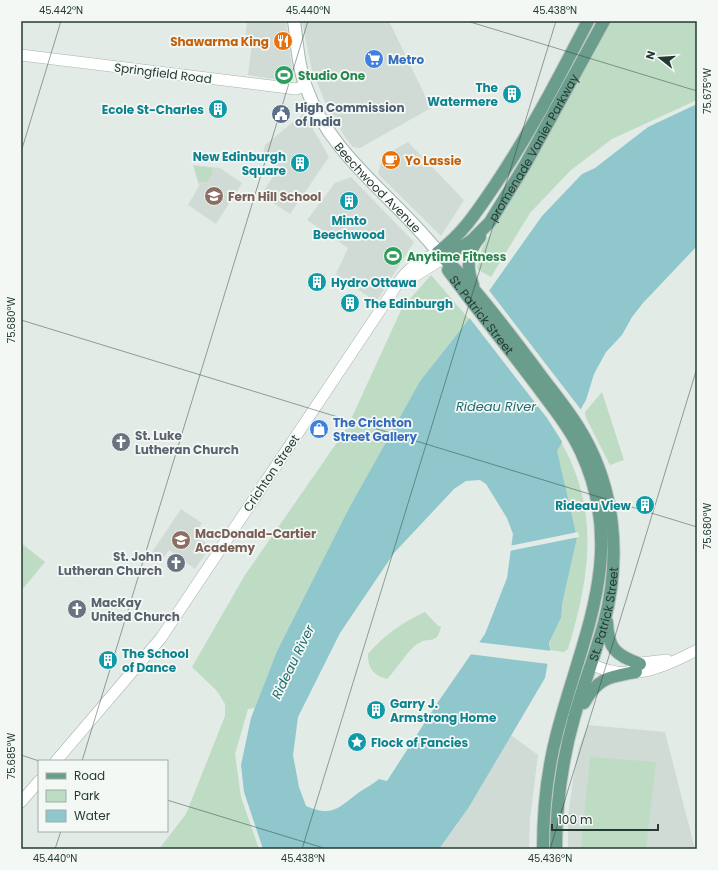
<svg xmlns="http://www.w3.org/2000/svg" width="718" height="870" font-family="Poppins,sans-serif">
<rect width="100%" height="100%" fill="#e3ebe7"/>
<!-- built -->
<g fill="#d1dbd6">
<path d="M247 21H286L293 77 286 81 248 75 252 43 245 41Z"/>
<path d="M302 21H389L431 108 360 148 353 147 345 137 326 104 312 71Z"/>
<path d="M304 113 329 157 290 214 261 195 278 169 262 157 265 145Z"/>
<path d="M408 142 464 200 441 236 378 174 383 156Z"/>
<path d="M193 165 220 168 242 183 216 224 188 205 199 186Z"/>
<path d="M351 177 414 242 376 302 336 274 348 248 307 220 335 183Z"/>
<path d="M181 509 202 523 194 535 211 546 195 569 169 550 162 560 152 552Z"/>
<path d="M588 725 665 732 695 849H568V816L574 773 579 747Z"/>
<path d="M511 735 538 755 530 819 529 849H439L469 807Z"/>
</g>
<!-- green -->
<g fill="#bedbc3">
<path d="M608 21H697V100L612 139 571 170 530 213 491 277 477 269 482 248 536 154Z"/>
<path d="M194 166 212 168V173L207 182H198Z"/>
<path d="M431 275 469 319 420 381 348 510 277 651 255 708 248 709 235 754 241 797 259 849H159L186 814 225 716V704L217 691 192 667 245 575 347 428 402 308Z"/>
<path d="M602 392 624 460 610 465 586 418 585 412Z"/>
<path d="M561 442C600 510 590 577 568 649L564 652 550 650C549 641 552 637 556 629 561 622 563 609 563 600L577 538 557 458V451Z"/>
<path d="M21 543 45 562 21 591Z"/>
<path d="M425 612 438 626H441C437 646 430 636 419 643 410 647 396 670 387 679 373 675 368 668 368 654 382 637 404 621 425 612Z"/>
<path d="M590 757 656 762 646 849H581Z"/>
</g>
<!-- water -->
<path fill="#8fc7cc" fill-rule="evenodd" d="M697 104V246L643 303 632 317 622 335 606 352 594 374 586 400 557 451 577 538 563 600 561 618 549 643 550 650 545 678 469 807 439 849H263L244 792 241 765 251 718 277 651 348 510 420 381 469 319 542 216 582 174 595 168 648 127ZM480 480 486 484 507 518 513 534 507 578 485 634 438 702 387 781 379 779C372 785 365 788 358 793 337 809 332 817 306 806L299 787 293 755 298 717 340 633 394 553 454 489 466 481Z"/>
<!-- pier -->
<g fill="#e3ebe7">
<path d="M488 289 582 411 563 443 547 418 468 316Z"/>
<path d="M578 532 579 537 509 551V546Z"/>
<path d="M477 642 552 651 549 664 469 654Z"/>
</g>
<g fill="none" stroke-linecap="round" stroke-linejoin="round">
<defs>
<g id="tertiary">
<path d="M21 55 296 89 305 86"/>
<path d="M405 282 444 258"/>
<path d="M591 664C630 683 663 668 697 650"/>
<path d="M632 664 667 660"/>
<path d="M56 761 161 638 391 294C405 269 414 265 438 252"/>
<path d="M21 802 39 781"/>
</g>
<g id="secondary">
<path id="s1" d="M294 21C297 42 298 67 306 87 330 156 394 196 438 252"/>
</g>
<g id="primary">
<path id="s2" d="M444 258 472 240 490 222 525 165 604 21"/>
<path id="s3" d="M448 270C477 310 508 347 537 386 553 408 570 428 581 452 628 553 582 636 557 733 547 771 543 810 543 849"/>
<path d="M473 285C466 267 467 252 480 237"/>
<path d="M607 622C608 648 615 655 640 664"/>
<path d="M584 703C598 677 610 677 636 672"/>
<path id="s4" d="M556 849C556 804 562 761 574 718 583 686 595 655 604 623 622 557 615 486 579 428 568 410 554 393 542 377 519 346 495 314 470 285 460 273 448 263 438 252 463 234 478 210 495 185 530 133 559 77 588 21"/>
</g>
</defs>
<!-- tertiary casing -->
<use href="#tertiary" stroke="#a6b3ad" stroke-width="12"/>
<!-- secondary casing -->
<use href="#secondary" stroke="#a2b6ae" stroke-width="14"/>
<!-- primary casing -->
<use href="#primary" stroke="#c2c8c6" stroke-width="14"/>
<!-- tertiary -->
<use href="#tertiary" stroke="#fff" stroke-width="11"/>
<!-- secondary -->
<use href="#secondary" stroke="#fff" stroke-width="12"/>
<!-- primary -->
<use href="#primary" stroke="#6b9d8c" stroke-width="12"/>
</g>
<!-- ticks -->
<path fill="none" stroke="#243b33" stroke-width="1" stroke-opacity="0.45" d="M467 21 697 91M21 152 61 21M21 320 697 527M21 755 39 761M82 761 308 21M167 800 327 849M55 849 61 831M302 849 556 21M550 849 697 368"/>
<!-- icons -->
<defs>
<symbol id="restaurant-disc" viewBox="-11 -11 22 22"><circle r="9.5" fill="#e8710a" stroke="#f3f8f5"/><path d="M-5-6h1v4h1v-4h1v4h1v-4h1v5L-1.5 .5V6h-2V.5L-5-1ZM5-6V6H3V1.5H1.5Q1.5-4 5-6Z" fill="#fff"/></symbol>
<symbol id="supermarket-disc" viewBox="-11 -11 22 22"><circle r="9.5" fill="#3f7fe0" stroke="#f3f8f5"/><path d="M-6-5.5h2.5l.6 2H6L4.5 2H-2.5L-4.4-4H-6ZM-1.5 3.2a1.3 1.3 0 1 0 .1 0ZM3 3.2a1.3 1.3 0 1 0 .1 0Z" fill="#fff"/></symbol>
<symbol id="stadium-disc" viewBox="-11 -11 22 22"><circle r="9.5" fill="#2e9e5b" stroke="#f3f8f5"/><path d="M0-5a6.5 5 0 1 0 0 10a6.5 5 0 1 0 0-10ZM-3.5-1.8h7v3.6h-7Z" fill="#fff"/></symbol>
<symbol id="building-disc" viewBox="-11 -11 22 22"><circle r="9.5" fill="#0f9aa8" stroke="#f3f8f5"/><path d="M-4-6H4V6H1V3H-1V6H-4ZM-2.5-4.3h1.7v1.8h-1.7ZM.8-4.3h1.7v1.8H.8ZM-2.5-1h1.7V.8h-1.7ZM.8-1h1.7V.8H.8Z" fill="#fff"/></symbol>
<symbol id="civic-disc" viewBox="-11 -11 22 22"><circle r="9.5" fill="#5c6f8a" stroke="#f3f8f5"/><path d="M-.6-6.5H3V-4.5H.6V-3L4-1V1h2V6H-6V1h2V-1L-.6-3ZM-1.2 2.5V6h2.4V2.5Z" fill="#fff"/></symbol>
<symbol id="cafe-disc" viewBox="-11 -11 22 22"><circle r="9.5" fill="#e8710a" stroke="#f3f8f5"/><path d="M-5.5-4.5H6V0H3Q3 3.5 0 3.5H-2.5Q-5.5 3.5-5.5 0ZM3-3.2v2h1.7v-2ZM-6 4.5H4V6H-6Z" fill="#fff"/></symbol>
<symbol id="school-disc" viewBox="-11 -11 22 22"><circle r="9.5" fill="#8d6e63" stroke="#f3f8f5"/><path d="M0-5L7-2L0 1L-7-2ZM-4 1L0 2.5L4 1V4Q0 6-4 4Z" fill="#fff"/></symbol>
<symbol id="shop-disc" viewBox="-11 -11 22 22"><circle r="9.5" fill="#3f7fe0" stroke="#f3f8f5"/><path d="M-5-2.5h2.3a2.7 3.5 0 0 1 5.4 0H5L5.5 6h-11ZM-1.5-2.5h3a1.5 2.3 0 0 0-3 0Z" fill="#fff"/></symbol>
<symbol id="church-disc" viewBox="-11 -11 22 22"><circle r="9.5" fill="#6b7280" stroke="#f3f8f5"/><path d="M-1.2-6h2.4v3.5h3.3v2.4h-3.3V6h-2.4V-.1h-3.3v-2.4h3.3Z" fill="#fff"/></symbol>
<symbol id="sight-disc" viewBox="-11 -11 22 22"><circle r="9.5" fill="#0f9aa8" stroke="#f3f8f5"/><path d="M0-6L1.8-2.2L6-1.7L2.9 1.2L3.7 5.4L0 3.3L-3.7 5.4L-2.9 1.2L-6-1.7L-1.8-2.2Z" fill="#fff"/></symbol>
</defs>
<g fill-rule="evenodd">
<use href="#restaurant-disc" x="272" y="30" width="22" height="22"/>
<use href="#supermarket-disc" x="363" y="48" width="22" height="22"/>
<use href="#stadium-disc" x="273" y="64" width="22" height="22"/>
<use href="#building-disc" x="501" y="83" width="22" height="22"/>
<use href="#building-disc" x="207" y="98" width="22" height="22"/>
<use href="#civic-disc" x="270" y="103" width="22" height="22"/>
<use href="#cafe-disc" x="380" y="149" width="22" height="22"/>
<use href="#building-disc" x="289" y="152" width="22" height="22"/>
<use href="#school-disc" x="203" y="185" width="22" height="22"/>
<use href="#building-disc" x="338" y="190" width="22" height="22"/>
<use href="#stadium-disc" x="382" y="245" width="22" height="22"/>
<use href="#building-disc" x="306" y="271" width="22" height="22"/>
<use href="#building-disc" x="339" y="292" width="22" height="22"/>
<use href="#shop-disc" x="308" y="418" width="22" height="22"/>
<use href="#church-disc" x="110" y="431" width="22" height="22"/>
<use href="#building-disc" x="634" y="494" width="22" height="22"/>
<use href="#school-disc" x="170" y="529" width="22" height="22"/>
<use href="#church-disc" x="165" y="552" width="22" height="22"/>
<use href="#church-disc" x="66" y="598" width="22" height="22"/>
<use href="#building-disc" x="97" y="649" width="22" height="22"/>
<use href="#building-disc" x="365" y="699" width="22" height="22"/>
<use href="#sight-disc" x="346" y="731" width="22" height="22"/>
</g>
<g text-anchor="middle" dominant-baseline="central" stroke-width="3.5" stroke-linejoin="round" paint-order="stroke">
<!-- food labels -->
<g font-size="12" font-weight="bold" fill="#c56008" stroke="#f3f8f5" text-anchor="end">
<text x="269" y="41">Shawarma King</text>
<text x="405" y="160" text-anchor="start">Yo Lassie</text>
</g>
<!-- shop labels -->
<g font-size="12" font-weight="bold" fill="#366cbe" stroke="#f3f8f5" text-anchor="start">
<text x="388" y="59">Metro</text>
<text x="333" y="422">The Crichton<tspan x="333" dy="14">Street Gallery</tspan></text>
</g>
<!-- street labels -->
<g font-size="12" fill="#243b33" stroke="#f3f8f5">
<text transform="translate(163 73) rotate(7)">Springfield Road</text>
<text stroke="none"><textPath href="#s2" startOffset="145">promenade Vanier Parkway</textPath></text>
<text stroke="none"><textPath href="#s1" startOffset="192">Beechwood Avenue</textPath></text>
<text stroke="none"><textPath href="#s3" startOffset="56">St. Patrick Street</textPath></text>
<text transform="translate(271 473) rotate(-56)">Crichton Street</text>
<text stroke="none"><textPath href="#s4" startOffset="241">St. Patrick Street</textPath></text>
</g>
<!-- leisure labels -->
<g font-size="12" font-weight="bold" fill="#27864d" stroke="#f3f8f5" text-anchor="start">
<text x="298" y="75">Studio One</text>
<text x="407" y="256">Anytime Fitness</text>
</g>
<!-- culture labels -->
<g font-size="12" font-weight="bold" fill="#0d838f" stroke="#f3f8f5" text-anchor="start">
<text x="498" y="87" text-anchor="end">The<tspan x="498" dy="14">Watermere</tspan></text>
<text x="204" y="109" text-anchor="end">Ecole St-Charles</text>
<text x="286" y="156" text-anchor="end">New Edinburgh<tspan x="286" dy="14">Square</tspan></text>
<text x="349" y="220" text-anchor="middle">Minto<tspan x="349" dy="14">Beechwood</tspan></text>
<text x="331" y="282">Hydro Ottawa</text>
<text x="364" y="303">The Edinburgh</text>
<text x="631" y="505" text-anchor="end">Rideau View</text>
<text x="122" y="653">The School<tspan x="122" dy="14">of Dance</tspan></text>
<text x="390" y="703">Garry J.<tspan x="390" dy="14">Armstrong Home</tspan></text>
<text x="371" y="742">Flock of Fancies</text>
</g>
<!-- service labels -->
<g font-size="12" font-weight="bold" fill="#4e5e75" stroke="#f3f8f5" text-anchor="start">
<text x="295" y="107">High Commission<tspan x="295" dy="14">of India</tspan></text>
</g>
<!-- education labels -->
<g font-size="12" font-weight="bold" fill="#785e54" stroke="#f3f8f5" text-anchor="start">
<text x="228" y="196">Fern Hill School</text>
<text x="195" y="533">MacDonald-Cartier<tspan x="195" dy="14">Academy</tspan></text>
</g>
<!-- worship labels -->
<g font-size="12" font-weight="bold" fill="#5b616d" stroke="#f3f8f5" text-anchor="start">
<text x="135" y="435">St. Luke<tspan x="135" dy="14">Lutheran Church</tspan></text>
<text x="162" y="556" text-anchor="end">St. John<tspan x="162" dy="14">Lutheran Church</tspan></text>
<text x="91" y="602">MacKay<tspan x="91" dy="14">United Church</tspan></text>
</g>
<!-- water labels -->
<g font-size="13" font-style="italic" fill="#236b72" stroke="#f3f8f5">
<text x="496" y="406">Rideau River</text>
<text transform="translate(293 662) rotate(-64)">Rideau River</text>
</g>
</g>
<!-- border -->
<rect width="718" height="870" fill="none" stroke="#f3f8f5" stroke-width="44"/>
<!-- legend -->
<rect x="38" y="760" width="130" height="72" fill="#f3f8f5" stroke="#a0aca7"/>
<rect x="46" y="773" width="20" height="6" fill="#6b9d8c" stroke="#a0aca7"/>
<text x="74" y="780" font-size="12" fill="#243b33">Road</text>
<rect x="46" y="790" width="20" height="12" fill="#bedbc3" stroke="#a0aca7"/>
<text x="74" y="800" font-size="12" fill="#243b33">Park</text>
<rect x="46" y="810" width="20" height="12" fill="#8fc7cc" stroke="#a0aca7"/>
<text x="74" y="820" font-size="12" fill="#243b33">Water</text>
<!-- north arrow -->
<g transform="translate(660 58) rotate(287)" stroke="#f3f8f5" stroke-width="3" paint-order="stroke">
<path d="M0-3L7 15L0 10L-7 15Z" fill="#243b33"/>
<text y="-6" font-size="11" font-weight="bold" text-anchor="middle" fill="#243b33">N</text>
</g>
<!-- scale -->
<path d="M552 824v6h106v-6" fill="none" stroke="#243b33" stroke-width="2"/>
<text x="558" y="824" font-size="12" fill="#243b33" stroke="#f3f8f5" stroke-width="3" paint-order="stroke">100 m</text>
<rect x="22" y="22" width="674" height="826" fill="none" stroke="#243b33" stroke-width="1.5"/>
<g font-size="10" text-anchor="middle" fill="#243b33">
<text x="61" y="14">45.442°N</text>
<text x="308" y="14">45.440°N</text>
<text x="555" y="14">45.438°N</text>
<text transform="translate(707 91) rotate(-90)" y="4">75.675°W</text>
<text transform="translate(11 320) rotate(-90)" y="4">75.680°W</text>
<text transform="translate(707 526) rotate(-90)" y="4">75.680°W</text>
<text transform="translate(11 756) rotate(-90)" y="4">75.685°W</text>
<text x="55" y="862">45.440°N</text>
<text x="303" y="862">45.438°N</text>
<text x="550" y="862">45.436°N</text>
</g>
</svg>
